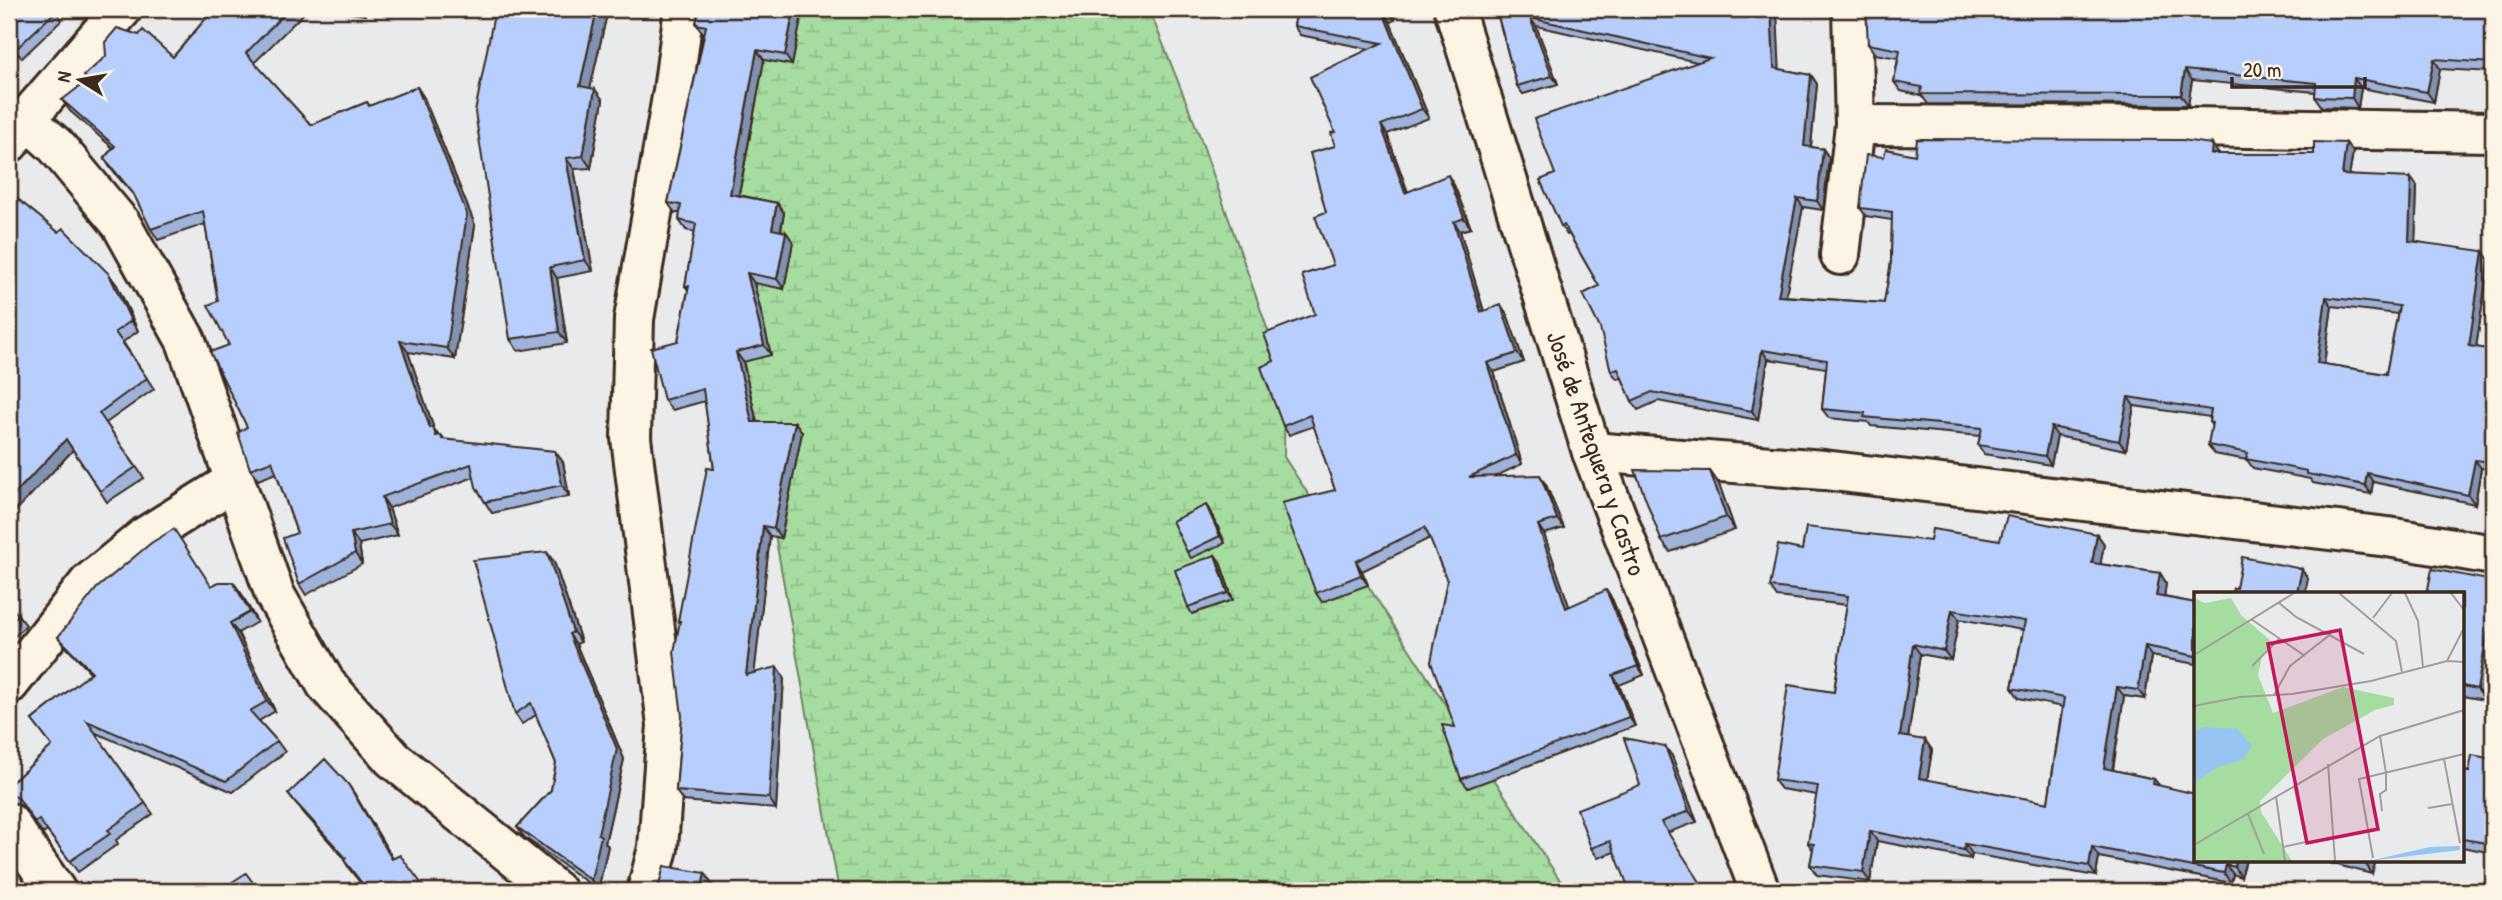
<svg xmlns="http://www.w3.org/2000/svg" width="2502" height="900" font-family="'Patrick Hand',sans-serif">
<defs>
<pattern id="wetland-marsh" width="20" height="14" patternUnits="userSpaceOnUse" patternTransform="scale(1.75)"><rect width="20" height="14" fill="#a5dca0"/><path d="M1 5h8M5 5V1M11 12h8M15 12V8" fill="none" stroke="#8fbd89"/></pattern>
</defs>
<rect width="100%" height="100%" fill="#e8eaec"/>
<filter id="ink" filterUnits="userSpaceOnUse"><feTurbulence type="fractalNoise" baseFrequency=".0143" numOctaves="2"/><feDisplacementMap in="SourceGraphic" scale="14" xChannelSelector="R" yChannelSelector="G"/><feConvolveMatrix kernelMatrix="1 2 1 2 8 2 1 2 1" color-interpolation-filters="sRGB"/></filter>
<g filter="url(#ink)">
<!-- wetland -->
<path fill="url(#wetland-marsh)" stroke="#70835f" stroke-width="2" d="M717 9H1149L1199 134 1273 345 1285 385 1284 457 1567 891H839L696 95Z"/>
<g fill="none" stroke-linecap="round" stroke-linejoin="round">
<defs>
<g id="minor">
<path d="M1454 9 1592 452 1760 891"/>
<path d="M26 119 56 146 121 224 186 341 275 595 326 684 393 759 556 891"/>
<path d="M1855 125 2188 127 2493 132"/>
<path d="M9 143 26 119 122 9"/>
<path d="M1840 255 1855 125 1852 9"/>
<path d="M1592 452 1824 470 2388 537 2493 555"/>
<path d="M9 684 89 583 146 536 234 481"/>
<path d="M9 823 56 891"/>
<path d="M647 891 658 848 667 725 631 438 634 319 673 91 684 9"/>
</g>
</defs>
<!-- minor casing -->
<use href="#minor" stroke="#3b2a1e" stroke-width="44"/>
<!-- minor -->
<use href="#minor" stroke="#fcf5e5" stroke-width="38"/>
</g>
<!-- wall -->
<g fill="#9eb2da" stroke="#3b2a1e" stroke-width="2" fill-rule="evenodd">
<path d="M9 9H54L62 20 22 58 9 44Z"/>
<path d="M214 9H308L254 63 311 125 367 102 370 106 417 87 424 98 475 225 455 359 408 352 434 429 438 435H441L445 440 563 462 569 496 492 513 485 502 474 477 389 508 398 535 359 544 362 564 306 595 299 584 297 533 276 473 258 480 250 469 247 427 218 301 205 224 158 240 151 229 136 198 111 169 104 158 113 148 70 111 62 100 173 57Z"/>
<path d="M325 9H366L365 15Z"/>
<path d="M426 9H455L427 11Z"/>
<path d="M608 9 590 88 603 100 591 168 574 169 593 271 557 278 567 343 518 351 510 339Z"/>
<path d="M699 9H803L792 65 764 60 739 195 777 203 784 213 781 231 786 232 793 242 784 289 754 283 771 355 743 362 757 422H795L802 432 781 538 770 536 754 673 784 677 776 809 683 801 676 791 682 716 680 623 678 621 714 469 705 401 672 410 664 400 678 341 688 290 685 286 695 232 686 230 679 220 680 213H675L668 203 704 34 696 24Z"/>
<path d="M1297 9H1391L1395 20 1390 22 1429 118 1387 134 1408 192 1454 185 1471 228 1460 231 1484 311 1507 314 1524 362 1494 372 1522 464 1496 476 1546 485 1564 528 1544 534 1569 607 1612 599 1644 675 1619 685 1635 726 1468 788 1461 779 1455 727 1447 580 1430 538 1362 571 1368 585 1322 602 1316 593 1335 490 1314 426 1289 435 1283 426 1274 361 1315 314 1333 265 1326 212 1335 146V132L1370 49 1300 35 1294 26Z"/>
<path d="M1496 9 1779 69 1811 75 1817 84 1811 147 1823 149 1829 158 1823 210 1803 207 1785 296 1884 303 1891 263 1892 220 1866 216 1860 208 1884 157 1915 155 2218 153V154H2314L2346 143 2353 152 2349 175 2417 186 2415 241 2489 260 2476 347 2493 350V470L2481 468 2475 504 2373 482 2371 494 2313 483 2310 479 2253 468 2247 460 2214 454 2208 445 2212 426 2209 422 2210 417 2134 406 2126 450 2057 436 2051 465 1984 454 1978 445 1980 436 1871 426 1868 422 1829 418 1822 409 1826 368 1768 359 1758 420 1658 401 1638 410 1632 401 1622 378 1617 379 1611 371 1599 286 1569 234 1567 235 1561 226 1555 174 1697 62 1536 26 1558 84 1523 94 1517 86ZM2332 306 2398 314 2386 374 2324 364Z"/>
<path d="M2493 9V72L2440 69 2434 102 2361 88 2358 108 2322 107 2315 97V92L2192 80 2188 105 1928 104 1922 96 1901 91 1894 82 1898 58 1875 54 1868 44Z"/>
<path d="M9 192 58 232 117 285 138 331 123 342 154 389 106 423 144 478 107 502 73 450 9 518Z"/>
<path d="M1710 471 1719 484 1735 530 1670 552 1661 540Z"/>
<path d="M1211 512 1225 543 1191 558 1187 552Z"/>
<path d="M2097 534 2104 544 2100 564 2160 573 2166 583 2164 597 2196 603V664L2151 656 2145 699 2124 696 2113 770 2154 779 2159 785 2246 860 2241 877 2233 874 2231 883 2099 857 2096 876 1972 854 1971 859 1877 841 1870 882 1817 875 1810 865 1813 850 1808 843 1817 795 1781 789 1774 780 1834 692 1847 605 1777 597 1770 587 1802 550 1930 541 2000 540ZM1959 619 2023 630 2012 688 2019 698 2062 707 2048 803 1927 780 1932 750 1925 740 1908 738 1920 654 1951 660Z"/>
<path d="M1215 555 1220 562 1233 600 1192 614 1188 607Z"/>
<path d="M9 556 15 566 9 570Z"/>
<path d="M554 562 581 642 576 644 624 759 605 843 608 846 598 890 524 837 517 827 551 790 556 763 536 715 522 724 515 714Z"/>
<path d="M2493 581V654L2485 700 2462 696V594Z"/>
<path d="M233 582 241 593 257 622 238 633 275 711 259 721 277 741 285 752 233 792 94 732 153 814 116 840 118 844 78 872 47 831 43 834 26 810 19 804 10 802 9 800V785L52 746 32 720 91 673 66 647 58 637 211 586Z"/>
<path d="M9 604 18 615 26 625 9 642Z"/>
<path d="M1672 756 1697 822 1598 858 1591 848 1640 785Z"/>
<path d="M2493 759V853L2462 847V771L2469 772Z"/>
<path d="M354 793 393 859 427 891H367L350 870 344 860 345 859 295 803 288 794Z"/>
<path d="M2318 860H2376L2372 874Z"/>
</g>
<!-- shaded-wall -->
<g fill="#8191b2" stroke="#3b2a1e" stroke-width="2">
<path d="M360 9H366L365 15Z"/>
<path d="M597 9H608L588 98 580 86Z"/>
<path d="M794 9H803L792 65 785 55Z"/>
<path d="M1388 9H1391L1395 20 1388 10Z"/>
<path d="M1771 9H1777L1780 77 1774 68Z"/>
<path d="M1383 12 1390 22 1429 118 1422 109Z"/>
<path d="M1530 18 1536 26 1558 84 1552 76Z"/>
<path d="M757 50 764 60 737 204 730 194Z"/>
<path d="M2434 59 2440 69 2434 102 2427 92Z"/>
<path d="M2185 70 2192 80 2188 105 2181 95Z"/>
<path d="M1811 75 1817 84 1810 155 1804 146Z"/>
<path d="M2354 78 2361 88 2358 108 2352 98Z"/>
<path d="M417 87 424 98 475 225 455 359 447 348Z"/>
<path d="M595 89 603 100 591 168 583 156Z"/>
<path d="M1381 125 1387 134 1411 203 1405 193Z"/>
<path d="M2346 143 2353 152 2348 184 2342 175Z"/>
<path d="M2212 144 2218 153 2217 163 2211 154Z"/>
<path d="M1823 149 1829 158 1823 210 1817 201Z"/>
<path d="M566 158 574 169 593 271 585 260Z"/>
<path d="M1448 175 1454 185 1471 228 1464 218Z"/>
<path d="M2411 178 2417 186 2415 249 2409 241Z"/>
<path d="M1797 198 1803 207 1784 305 1778 296Z"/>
<path d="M777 203 784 213 779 239 772 229Z"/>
<path d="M1454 222 1460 231 1487 322 1481 312Z"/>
<path d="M786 232 793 242 784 289 777 279Z"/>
<path d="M2483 251 2489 260 2475 355 2469 346Z"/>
<path d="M550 267 557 278 567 343 559 332Z"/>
<path d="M747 273 754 283 771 355 764 345Z"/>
<path d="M109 274 117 285 138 331 131 321Z"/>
<path d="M2326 297 2332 306 2323 371 2317 363Z"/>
<path d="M1501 305 1507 314 1524 362 1517 353Z"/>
<path d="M400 341 408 352 434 429 440 438 443 447 430 428Z"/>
<path d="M1762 350 1768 359 1758 420 1752 411Z"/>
<path d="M736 352 743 362 759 432 752 422Z"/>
<path d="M1487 363 1494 372 1522 464 1516 455Z"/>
<path d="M2128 397 2134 406 2126 450 2119 441Z"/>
<path d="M795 422 802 432 781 538 774 528Z"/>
<path d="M2051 427 2057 436 2051 465 2045 456Z"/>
<path d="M66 439 73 450 9 518V500Z"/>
<path d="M555 451 563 462 569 496 562 485Z"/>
<path d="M2475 460 2481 468 2475 504 2468 495Z"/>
<path d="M1710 471 1719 484 1735 530 1726 517Z"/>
<path d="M2367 473 2373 482 2371 494 2365 485Z"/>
<path d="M1540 475 1546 485 1564 528 1557 519Z"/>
<path d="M382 497 389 508 398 535 390 524Z"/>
<path d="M1206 505 1211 512 1225 543 1220 536Z"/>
<path d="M1538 525 1544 534 1573 617 1566 608Z"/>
<path d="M763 526 770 536 753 685 746 675Z"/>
<path d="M351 533 359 544 362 564 355 553Z"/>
<path d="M2097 534 2104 544 2099 573 2092 563Z"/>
<path d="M547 552 554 562 581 642 573 632Z"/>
<path d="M1215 555 1220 562 1233 600 1228 593Z"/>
<path d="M1356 561 1362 571 1368 585 1361 575Z"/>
<path d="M2302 569 2308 579 2305 594 2297 591Z"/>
<path d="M2160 573 2166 583 2163 606 2156 596Z"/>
<path d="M233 582 241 593 257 622 250 612Z"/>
<path d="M1606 590 1612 599 1644 675 1638 666Z"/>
<path d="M1952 610 1959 619 1951 660 1944 651Z"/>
<path d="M230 623 238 633 275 711 267 701Z"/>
<path d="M2488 630 2493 637V654L2485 700 2477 689Z"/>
<path d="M569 634 576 644 624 759 605 843 608 846 598 890 591 880 598 834Z"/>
<path d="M1913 644 1920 654 1907 746 1900 736Z"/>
<path d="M2145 646 2151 656 2145 699 2138 690Z"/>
<path d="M777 667 784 677 776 809 769 798Z"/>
<path d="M1613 675 1619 685 1635 726 1629 717Z"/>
<path d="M2117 687 2124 696 2111 778 2104 768Z"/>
<path d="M1925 740 1932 750 1926 788 1919 778Z"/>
<path d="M1665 746 1672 756 1697 822 1689 811Z"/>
<path d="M348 784 354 793 399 869 392 859Z"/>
<path d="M1870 831 1877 841 1870 882 1863 872Z"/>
<path d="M1965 844 1972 854 1971 859 1964 850Z"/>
<path d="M2092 847 2099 857 2096 876 2089 866Z"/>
<path d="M2236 860H2246L2241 877 2235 867Z"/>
<path d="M2367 860H2376L2372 874 2366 864Z"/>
<path d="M2226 865 2233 874 2231 883 2224 873Z"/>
<path d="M705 873 713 886 712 891H701Z"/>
</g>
<!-- building -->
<g fill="#b8cffe" stroke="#3b2a1e" stroke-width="2" fill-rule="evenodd">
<path d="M9 9H54L56 11 16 49 9 41Z"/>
<path d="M214 9H289L246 53 311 125 367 102 369 106 417 87 467 214 447 348 400 341 430 428 433 427 436 436 441 435 442 439 555 451 562 485 485 502 476 487 471 464 382 497 390 524 351 533 355 553 299 584 283 538 297 533 272 461 250 469 238 433 247 427 210 352 229 345 208 305 218 301 203 211 151 229 133 193 104 158 115 146 62 100 88 80 84 76 106 56 105 42 117 28 139 35 143 30 173 57Z"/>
<path d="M495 9H597L580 86 595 89 583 156 566 158 585 260 550 267 559 332 510 339 475 112Z"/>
<path d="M699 9H794L785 55 757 50 730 194 777 203 772 229 786 232 777 279 747 273 764 345 736 352 752 422H795L774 528 763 526 746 675 777 667 769 798 676 791 682 716 674 652 680 621H678L707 468 714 469 703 389 664 400 651 348 678 341 689 286H685L696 224 679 220 681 205 668 203 706 26 696 24Z"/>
<path d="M1297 9H1388V10L1383 12 1422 109 1381 125 1405 193 1448 175 1464 218 1454 222 1481 312 1501 305 1517 353 1487 363 1516 455 1469 477 1540 475 1557 519 1538 525 1566 608 1606 590 1638 666 1613 675 1629 717 1461 779 1442 725 1455 727 1431 662 1447 580 1425 527 1356 561 1361 575 1316 593 1282 503 1335 490 1310 415 1283 426 1261 367 1274 361 1264 334 1315 314 1302 275 1333 265 1315 216 1326 212 1310 153 1335 146 1331 133 1335 132 1310 77 1382 43 1294 26Z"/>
<path d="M1496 9H1771L1774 68 1811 75 1804 146 1823 149 1817 201 1797 198 1778 296 1884 303 1891 263 1892 212 1860 208 1866 155 1884 157 1886 149 1915 155 1917 139 2182 140 2212 144 2211 154H2314V142L2346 143 2342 175 2411 178 2409 241 2483 251 2469 346 2493 350V462L2475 460 2468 495 2367 473 2365 485 2307 474V471L2246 459 2248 453 2208 445 2212 423 2209 422 2211 410 2128 397 2119 441 2051 427 2045 456 1978 445 1982 428 1864 417 1865 413 1822 409 1827 360 1762 350 1752 411 1652 392 1632 401 1618 369 1611 371 1600 328 1583 294 1599 286 1564 225 1561 226 1540 180 1555 174 1534 119 1710 58 1530 18 1552 76 1517 86ZM2326 297 2399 306 2386 374 2317 363Z"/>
<path d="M1866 9H2493V63L2434 59 2427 92 2354 78 2352 98 2315 97 2316 83 2185 70 2181 95 1921 94 1922 87 1894 82 1900 50 1868 44Z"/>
<path d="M9 192 58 232 63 228 109 274 131 321 115 332 147 378 99 413 136 467 100 491 66 439 9 500Z"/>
<path d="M1635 470 1710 471 1726 517 1661 540Z"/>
<path d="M1206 505 1220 536 1187 552 1172 521Z"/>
<path d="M2007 516 2097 534 2092 563 2160 573 2156 596 2196 603V656L2145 646 2138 690 2117 687 2104 768 2154 779 2153 784 2196 794V860H2236L2235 867 2226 865 2224 873 2092 847 2089 866 1965 844 1964 850 1870 831 1863 872 1810 865 1814 844 1808 843 1818 786 1774 780 1788 685 1834 692 1848 596 1770 587 1778 545 1802 550 1806 527 1930 541 1932 529 2000 540ZM1952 610 2025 621 2012 688 2064 698 2048 803 1919 778 1925 740 1900 736 1913 644 1944 651Z"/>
<path d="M174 529 211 586 219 582H233L250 612 230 623 267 701 250 711 277 741 226 781 87 721 145 803 108 830 111 833 70 861 39 820 35 823 19 799 11 793 9 792V785L52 746 32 720 92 672 58 637 97 588 151 543Z"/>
<path d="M547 552 573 632 569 634 617 749 598 834 601 836 591 880 517 827 551 790 556 763 531 703 515 714 473 560Z"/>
<path d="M1215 555 1228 593 1188 607 1175 570Z"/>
<path d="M2242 557 2302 569 2297 591 2310 594H2232L2233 588H2236Z"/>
<path d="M2432 569 2493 581V631L2488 630 2477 689 2462 686V594H2427Z"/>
<path d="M9 604 18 615 9 624Z"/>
<path d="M1624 738 1665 746 1689 811 1661 822 1706 891H1630L1610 841 1591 848 1577 809 1640 785Z"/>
<path d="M2472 755 2493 759V844L2462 839V771L2469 772Z"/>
<path d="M325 759 348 784 392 859 400 855 427 891H368L344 860 346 858 288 794Z"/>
<path d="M2348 860H2367L2366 864Z"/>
<path d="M664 866 705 873 701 891H655L659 885Z"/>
<path d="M246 873 259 891H218L220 890Z"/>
</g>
</g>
<g text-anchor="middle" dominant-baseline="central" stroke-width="6" stroke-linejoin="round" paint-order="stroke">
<!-- street labels -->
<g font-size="26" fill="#3b2a1e" stroke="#fcf5e5">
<text transform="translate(1597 453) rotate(71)">José de Antequera y Castro</text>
</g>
</g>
<!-- overview -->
<g transform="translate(2194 592)">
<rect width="270" height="270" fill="#e8eaec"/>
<path d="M0 6 11 11 37 6 47 23 78 50 68 64 64 83 79 121 149 95 200 106V113L181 118 129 147 66 209 67 220 98 269H0Z" fill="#a5dca0"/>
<path d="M11 135 43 137 58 154 48 168 24 175 0 191V139ZM266 254V258L175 269 236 255Z" fill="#97c4f1"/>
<path fill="none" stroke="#a39d9a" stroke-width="2" d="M145 1 202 49 208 80M211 1 224 29 229 75M257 1 270 18M84 10 102 25 170 62M179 26 198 1M57 27 111 64M0 63 100 1M253 69 270 36M58 74 86 46M80 103 96 74 137 42M0 114 46 105 98 102 177 89 253 69 270 70M186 144 192 181V198L186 202 188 219M250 167 266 251M134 172 141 269M82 204 91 269M234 216 258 212M54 222 70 262M0 253 186 144 270 118M89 255 112 250 100 193M179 266 165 187 270 162"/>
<path fill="#c2185b" fill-opacity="0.15" stroke="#c2185b" stroke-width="3.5" d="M146 38 184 237 113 251 74 52Z"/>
<rect width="270" height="270" fill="none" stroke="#3b2a1e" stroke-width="3.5"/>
</g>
<!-- margin -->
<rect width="2502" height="900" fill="none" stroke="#fcf5e5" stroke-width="35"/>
<rect x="18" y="18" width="2467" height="865" fill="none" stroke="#3b2a1e" stroke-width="2.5" filter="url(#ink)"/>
<!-- north arrow -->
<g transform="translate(80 80) rotate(281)" stroke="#fcf5e5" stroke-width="5" paint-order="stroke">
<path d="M0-5L12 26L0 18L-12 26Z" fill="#3b2a1e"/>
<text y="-10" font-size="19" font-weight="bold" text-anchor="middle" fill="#3b2a1e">N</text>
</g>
<!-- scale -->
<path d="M2232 77v10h133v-10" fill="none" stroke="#3b2a1e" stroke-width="3.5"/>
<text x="2243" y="77" font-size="21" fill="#3b2a1e" stroke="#fcf5e5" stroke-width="5" paint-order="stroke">20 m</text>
</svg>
